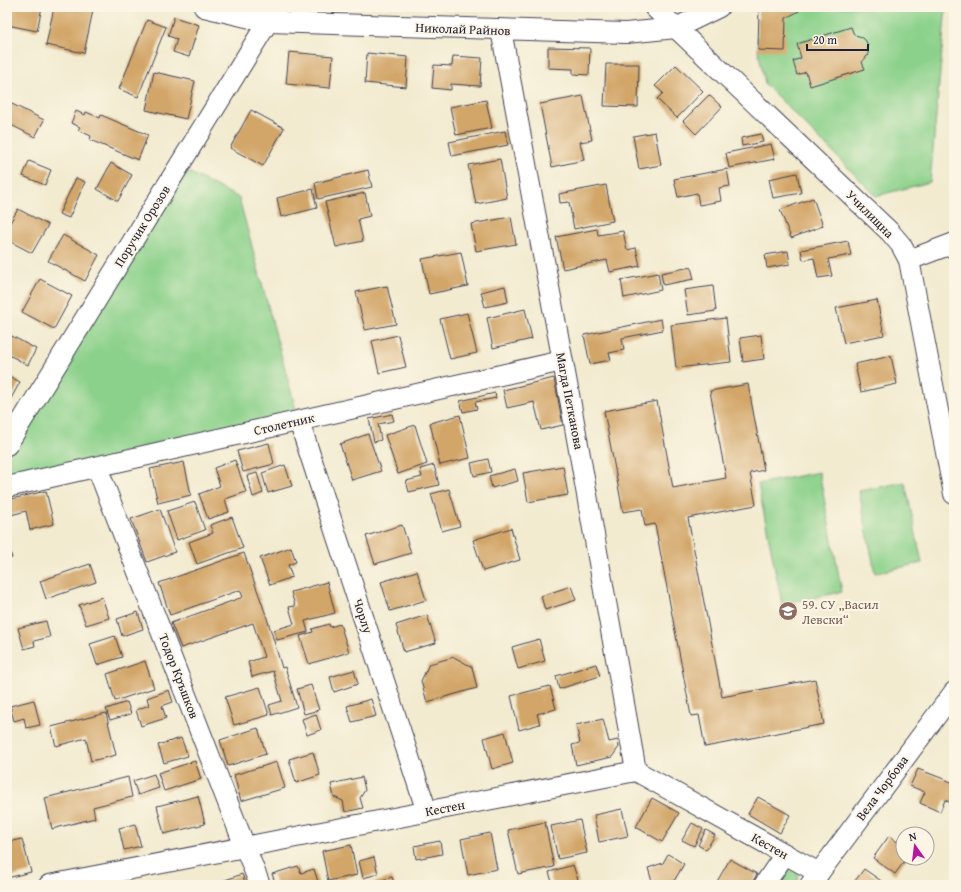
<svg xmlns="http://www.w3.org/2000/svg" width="961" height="892" font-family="'Gentium Book Plus',serif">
<rect width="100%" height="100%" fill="#fcf5e5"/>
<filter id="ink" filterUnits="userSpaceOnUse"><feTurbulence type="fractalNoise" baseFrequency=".025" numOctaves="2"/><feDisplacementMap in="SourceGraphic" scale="8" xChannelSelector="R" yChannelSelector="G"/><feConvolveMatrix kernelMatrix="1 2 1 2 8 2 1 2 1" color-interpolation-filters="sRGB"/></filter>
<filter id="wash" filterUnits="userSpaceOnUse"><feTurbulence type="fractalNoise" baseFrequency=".012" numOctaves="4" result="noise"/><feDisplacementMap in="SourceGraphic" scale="16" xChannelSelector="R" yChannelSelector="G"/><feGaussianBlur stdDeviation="0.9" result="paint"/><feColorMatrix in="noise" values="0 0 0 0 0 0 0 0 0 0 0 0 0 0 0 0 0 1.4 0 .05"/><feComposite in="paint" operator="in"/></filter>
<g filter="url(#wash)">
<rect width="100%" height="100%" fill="#f2ebd0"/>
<!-- green -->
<g fill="#8cd18b" stroke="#577a63">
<path d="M759 7H946L930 182 876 196 765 84 758 50Z"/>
<path d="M179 167 239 198 299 421 7 487V445Z"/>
<path d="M819 472 842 592 782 604 758 484Z"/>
<path d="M905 482 922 563 875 573 859 491Z"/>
<path d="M790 866 798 872V885H769L782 867Z"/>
</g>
<g id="blocks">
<!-- building -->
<g fill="#d2a568">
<path d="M7 7H42L37 31 7 25Z"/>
<path d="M54 7H78L93 10 84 53 46 45Z"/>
<path d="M759 7H797L799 11 786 18 785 51 758 50Z"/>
<path d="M174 17 199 25 189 57 173 52 177 39 168 36Z"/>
<path d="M147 20 166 27 138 97 119 89Z"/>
<path d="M851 27 854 35 859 36 863 38 866 41 868 46V55L862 62 865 69 810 86 806 72 797 75 793 61 801 58 797 44Z"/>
<path d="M548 47 590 48 589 75 573 74V69L548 68Z"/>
<path d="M289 52 333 56 330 88 286 84Z"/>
<path d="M367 53 408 57 406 87 365 83Z"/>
<path d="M453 56 482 58 480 86 451 84V90L432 88 434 65 452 66Z"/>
<path d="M606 64H639L638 107 604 106Z"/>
<path d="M676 65 703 91 677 118 657 99 663 93 655 86Z"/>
<path d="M154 72 195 81 186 119 146 110Z"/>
<path d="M709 95 722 107 696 134 683 121Z"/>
<path d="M583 96 592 140 580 142 584 160 552 167 540 104Z"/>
<path d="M486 100 492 128 456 135 450 107Z"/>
<path d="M10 103 44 120 35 137 7 123V109Z"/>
<path d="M251 110 284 128 263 166 230 148Z"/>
<path d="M76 111 85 115 86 112 100 118 101 115 148 135 138 160 90 140 91 136 78 130 80 127 71 123Z"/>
<path d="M505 131 508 145 452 156 449 142Z"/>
<path d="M655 132 661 165 639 169 633 136Z"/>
<path d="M761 134 763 142 742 146 741 138Z"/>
<path d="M771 144 775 159 729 168 726 153Z"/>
<path d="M500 159 507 198 476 204 468 165Z"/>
<path d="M29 161 51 170 45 185 23 176Z"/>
<path d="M111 163 132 175 118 201 97 189Z"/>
<path d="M727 169 730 186 719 188 721 201 699 205 697 193 678 197 674 179Z"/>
<path d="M368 170 372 187 318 199 315 183Z"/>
<path d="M797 173 801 193 773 198 769 179Z"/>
<path d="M76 178 85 182 69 218 59 214Z"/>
<path d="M606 185 613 221 574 229 569 202 560 203 559 194Z"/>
<path d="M313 189 317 208 281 217 277 198Z"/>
<path d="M365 193 370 216 358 219 363 241 336 247 325 202Z"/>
<path d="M813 198 823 226 791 238 780 210Z"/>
<path d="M18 209 48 225 32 253 7 240V228Z"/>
<path d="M511 217 516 244 476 251 471 224Z"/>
<path d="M597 229 598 235 623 231 627 250 636 248 640 266 610 272 607 260 563 269 556 237Z"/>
<path d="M63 235 99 255 85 281 48 261Z"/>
<path d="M848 241 851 255 828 259 832 276 818 278 814 258 803 260 801 250Z"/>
<path d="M788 251 790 264 767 268 765 255Z"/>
<path d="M461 252 468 286 429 294 422 259Z"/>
<path d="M691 267 694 279 663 285 661 273Z"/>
<path d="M658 273 661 290 624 298 621 280Z"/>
<path d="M40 279 72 296 54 329 22 312Z"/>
<path d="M387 286 396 324 365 330 356 292Z"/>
<path d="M505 286 508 302 485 307 481 292Z"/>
<path d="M713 286 716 311 688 315 684 290Z"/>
<path d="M877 300 884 335 844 343 836 308Z"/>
<path d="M525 309 532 339 493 348 487 318Z"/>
<path d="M467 313 477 353 450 359 440 319Z"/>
<path d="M726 318 731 362 676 368 671 325Z"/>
<path d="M661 319 663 330 622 338 624 350 609 353 611 360 590 364 584 335Z"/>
<path d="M8 334 36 349 28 365 7 354V337Z"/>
<path d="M398 335 406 367 379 373 372 341Z"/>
<path d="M761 335 764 359 743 362 740 338Z"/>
<path d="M891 356 897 384 861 392 855 364Z"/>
<path d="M7 375 20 382 7 406Z"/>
<path d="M554 378 563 425 541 430 534 402 507 408 503 390Z"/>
<path d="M748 384 764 470 750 473 756 505 688 518 722 697 815 679 824 724 705 747 699 715 691 716 655 524 645 526 642 509 623 512 604 411 657 401 673 488 726 478 710 391Z"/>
<path d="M495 393 496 398 475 402 477 409 463 412 460 401Z"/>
<path d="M392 414 394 421 378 424 381 440 374 442 369 419Z"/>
<path d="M460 415 470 458 440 465 430 423Z"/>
<path d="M415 425 427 464 398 474 385 435Z"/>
<path d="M368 434 381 471 352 480 340 444Z"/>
<path d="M269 443 274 464 243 472 237 451Z"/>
<path d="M488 459 491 472 474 476 471 463Z"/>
<path d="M235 460 246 492 225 499 229 512 208 519 199 494 220 486 214 468Z"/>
<path d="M184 462 191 495 158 503 150 469Z"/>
<path d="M285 465 292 486 268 493 262 473Z"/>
<path d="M434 465 439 485 409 492 406 481 422 477 420 469Z"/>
<path d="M563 466 568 495 528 502 523 473Z"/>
<path d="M515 469 518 481 492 488 489 476Z"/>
<path d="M257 473 263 493 253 497 247 476Z"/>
<path d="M449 489 460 526 442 531 431 494Z"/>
<path d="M46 491 54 524 30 530 26 511 11 515 7 500Z"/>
<path d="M195 502 205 530 177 540 167 511Z"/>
<path d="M160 509 175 552 147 562 131 519Z"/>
<path d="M232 517 243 548 197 564 189 542 213 533 210 525Z"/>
<path d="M402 525 411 553 375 564 366 536Z"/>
<path d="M511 528 520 560 483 571 473 540Z"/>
<path d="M7 541 12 558 7 559Z"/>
<path d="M291 547 296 562 288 565 292 577 270 585 260 558Z"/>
<path d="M244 553 267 618 282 668 285 667 297 707 272 715 269 705 282 701 273 671 252 677 248 662 264 657 253 623 181 648 171 623 243 597 240 590 170 615 159 583Z"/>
<path d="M90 564 96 582 46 599 40 581Z"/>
<path d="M417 571 426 600 390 611 381 582Z"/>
<path d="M327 582 335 613 305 621 308 632 277 640 274 630 294 624 289 607 295 606 291 592Z"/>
<path d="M571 586 576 600 545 610 541 596Z"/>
<path d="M102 597 109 618 86 625 79 605Z"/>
<path d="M138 612 143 629 122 636 117 619Z"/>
<path d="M427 615 436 643 404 652 396 625Z"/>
<path d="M46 621 50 637 34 641 35 646 24 649 18 628Z"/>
<path d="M329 624 330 627 340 624 349 652 309 664 300 636 313 632 312 629Z"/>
<path d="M115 636 122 657 97 665 90 644Z"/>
<path d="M539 639 545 661 518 669 512 647Z"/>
<path d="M454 657 472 667 477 688 427 702 421 681 429 664Z"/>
<path d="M145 661 154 688 115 701 107 674Z"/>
<path d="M596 664 600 676 559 689 556 676Z"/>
<path d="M354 670 358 684 334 692 330 677Z"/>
<path d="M7 684 10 694 7 695Z"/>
<path d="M311 685 319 710 304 714 297 689Z"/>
<path d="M550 686 556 709 537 714 540 724 519 730 511 696Z"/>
<path d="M260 687 269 715 234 725 225 697Z"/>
<path d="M169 690 173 702 162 706 166 718 141 726 136 710 149 705 147 698Z"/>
<path d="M371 699 376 716 352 722 347 706Z"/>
<path d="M34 700 40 725 26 728 24 718 14 721 10 706Z"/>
<path d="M127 702 131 714 110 720 106 709Z"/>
<path d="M106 713 116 755 91 761 86 738 56 746 51 727Z"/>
<path d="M316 714 321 730 307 735 302 719Z"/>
<path d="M603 719 609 742 618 740 619 747 612 757 576 765 572 745 580 743 576 725Z"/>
<path d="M258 728 266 754 228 766 220 740Z"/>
<path d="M505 732 513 763 492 769 484 738Z"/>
<path d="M181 738 188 756 164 763 158 745Z"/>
<path d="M313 752 320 775 296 783 289 759Z"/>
<path d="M195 761 201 779 164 791 158 773Z"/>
<path d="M277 762 285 788 241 801 234 775Z"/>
<path d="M918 769 954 783V804L945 800 940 812 920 803 925 792 910 786Z"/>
<path d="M154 774 159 788 138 795 133 781Z"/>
<path d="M128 777 132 797 93 807 95 818 52 829 45 798Z"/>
<path d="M362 777 365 790 360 798 363 808 345 812 343 801 334 797 331 784Z"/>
<path d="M198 796 205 824 164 834 157 806Z"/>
<path d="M758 797 790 815 780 833 748 814Z"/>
<path d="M652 798 679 813 662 842 636 827Z"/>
<path d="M622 809 628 836 599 842 594 815Z"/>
<path d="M580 820 587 853 558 859 551 826Z"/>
<path d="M545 822 554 867 518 874 508 830Z"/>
<path d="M692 823 703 829 694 846 682 840Z"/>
<path d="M135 824 141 846 124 850 119 828Z"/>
<path d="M706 830 715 835 706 850 698 845Z"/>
<path d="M490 833 497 869 468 875 461 839Z"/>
<path d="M889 836 903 846V858H907L895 874 873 858Z"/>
<path d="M22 839 31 872 7 878V842Z"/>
<path d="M440 841 442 854 416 859 414 846Z"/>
<path d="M351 845 357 875 328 881 322 851Z"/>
<path d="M668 854 684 864 674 881 659 885H653L648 868 663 863Z"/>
<path d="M374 857 378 874 363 878 359 861Z"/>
<path d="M730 859 757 874 751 885H715Z"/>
<path d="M573 865 579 883 573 885H553L549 872Z"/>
<path d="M298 866 301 873 314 869 319 885H276L272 874Z"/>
<path d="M864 869 887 885H852Z"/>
<path d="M242 874 246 885H221L220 882Z"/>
<path d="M392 877 395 885H366Z"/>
</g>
</g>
</g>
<g filter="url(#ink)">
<use href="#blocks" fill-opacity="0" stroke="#414051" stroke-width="1"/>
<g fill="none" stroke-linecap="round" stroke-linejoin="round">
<defs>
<g id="minor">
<path d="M204 7 268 22 626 33 676 28 719 7"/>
<path d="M654 7 890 232 901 245 909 260 954 494"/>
<path d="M501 30 571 405 636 771"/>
<path d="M909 260 954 243"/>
<path d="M299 421 427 812"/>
<path d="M7 445 277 7"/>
<path d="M97 467 260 885"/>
<path d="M7 487 562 361"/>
<path d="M49 885 636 771 819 873"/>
<path d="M764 885 785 854"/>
<path d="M810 885 954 692"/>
</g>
</defs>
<!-- minor casing -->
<use href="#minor" stroke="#414051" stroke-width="22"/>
<!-- minor -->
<use href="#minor" stroke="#fff" stroke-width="20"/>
</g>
</g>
<!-- icons -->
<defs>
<symbol id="school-disc" viewBox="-11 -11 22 22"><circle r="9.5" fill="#8d6e63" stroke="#fcf5e5"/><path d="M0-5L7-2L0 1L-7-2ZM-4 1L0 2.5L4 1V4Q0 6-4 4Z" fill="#fff"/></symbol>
</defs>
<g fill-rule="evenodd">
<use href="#school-disc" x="777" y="600" width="22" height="22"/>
</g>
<g text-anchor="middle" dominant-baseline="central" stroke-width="4" stroke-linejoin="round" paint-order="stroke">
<!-- street labels -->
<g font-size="13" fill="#22223b" stroke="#fcf5e5">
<text transform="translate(463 29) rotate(2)">Николай Райнов</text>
<text transform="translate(870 214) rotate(45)">Училищна</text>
<text transform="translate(142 226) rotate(-58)">Поручик Орозов</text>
<text transform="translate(570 401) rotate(79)">Магда Петканова</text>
<text transform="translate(284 424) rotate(-13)">Столетник</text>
<text transform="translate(363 616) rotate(72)">Чорлу</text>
<text transform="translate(179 676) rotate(69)">Тодор Кръшков</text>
<text transform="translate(882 788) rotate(-53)">Вела Чорбова</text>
<text transform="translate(445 808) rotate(-11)">Кестен</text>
<text transform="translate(770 846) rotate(29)">Кестен</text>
</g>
<!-- education labels -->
<g font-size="13" fill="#785e54" stroke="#fcf5e5" text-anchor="start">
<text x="802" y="604">59. СУ „Васил<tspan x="802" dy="15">Левски“</tspan></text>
</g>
</g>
<!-- margin -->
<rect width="961" height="892" fill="none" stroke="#fcf5e5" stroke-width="24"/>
<!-- north arrow -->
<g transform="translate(915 846) rotate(346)"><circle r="19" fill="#fcf5e5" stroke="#a5a1a1"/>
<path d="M0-3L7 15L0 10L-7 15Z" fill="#b5179e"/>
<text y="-6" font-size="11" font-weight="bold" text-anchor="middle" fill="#22223b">N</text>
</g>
<!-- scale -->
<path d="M807 44v6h61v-6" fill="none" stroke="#22223b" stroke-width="2"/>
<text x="813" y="44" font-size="12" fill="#22223b" stroke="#fcf5e5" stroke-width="3" paint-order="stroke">20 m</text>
</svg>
